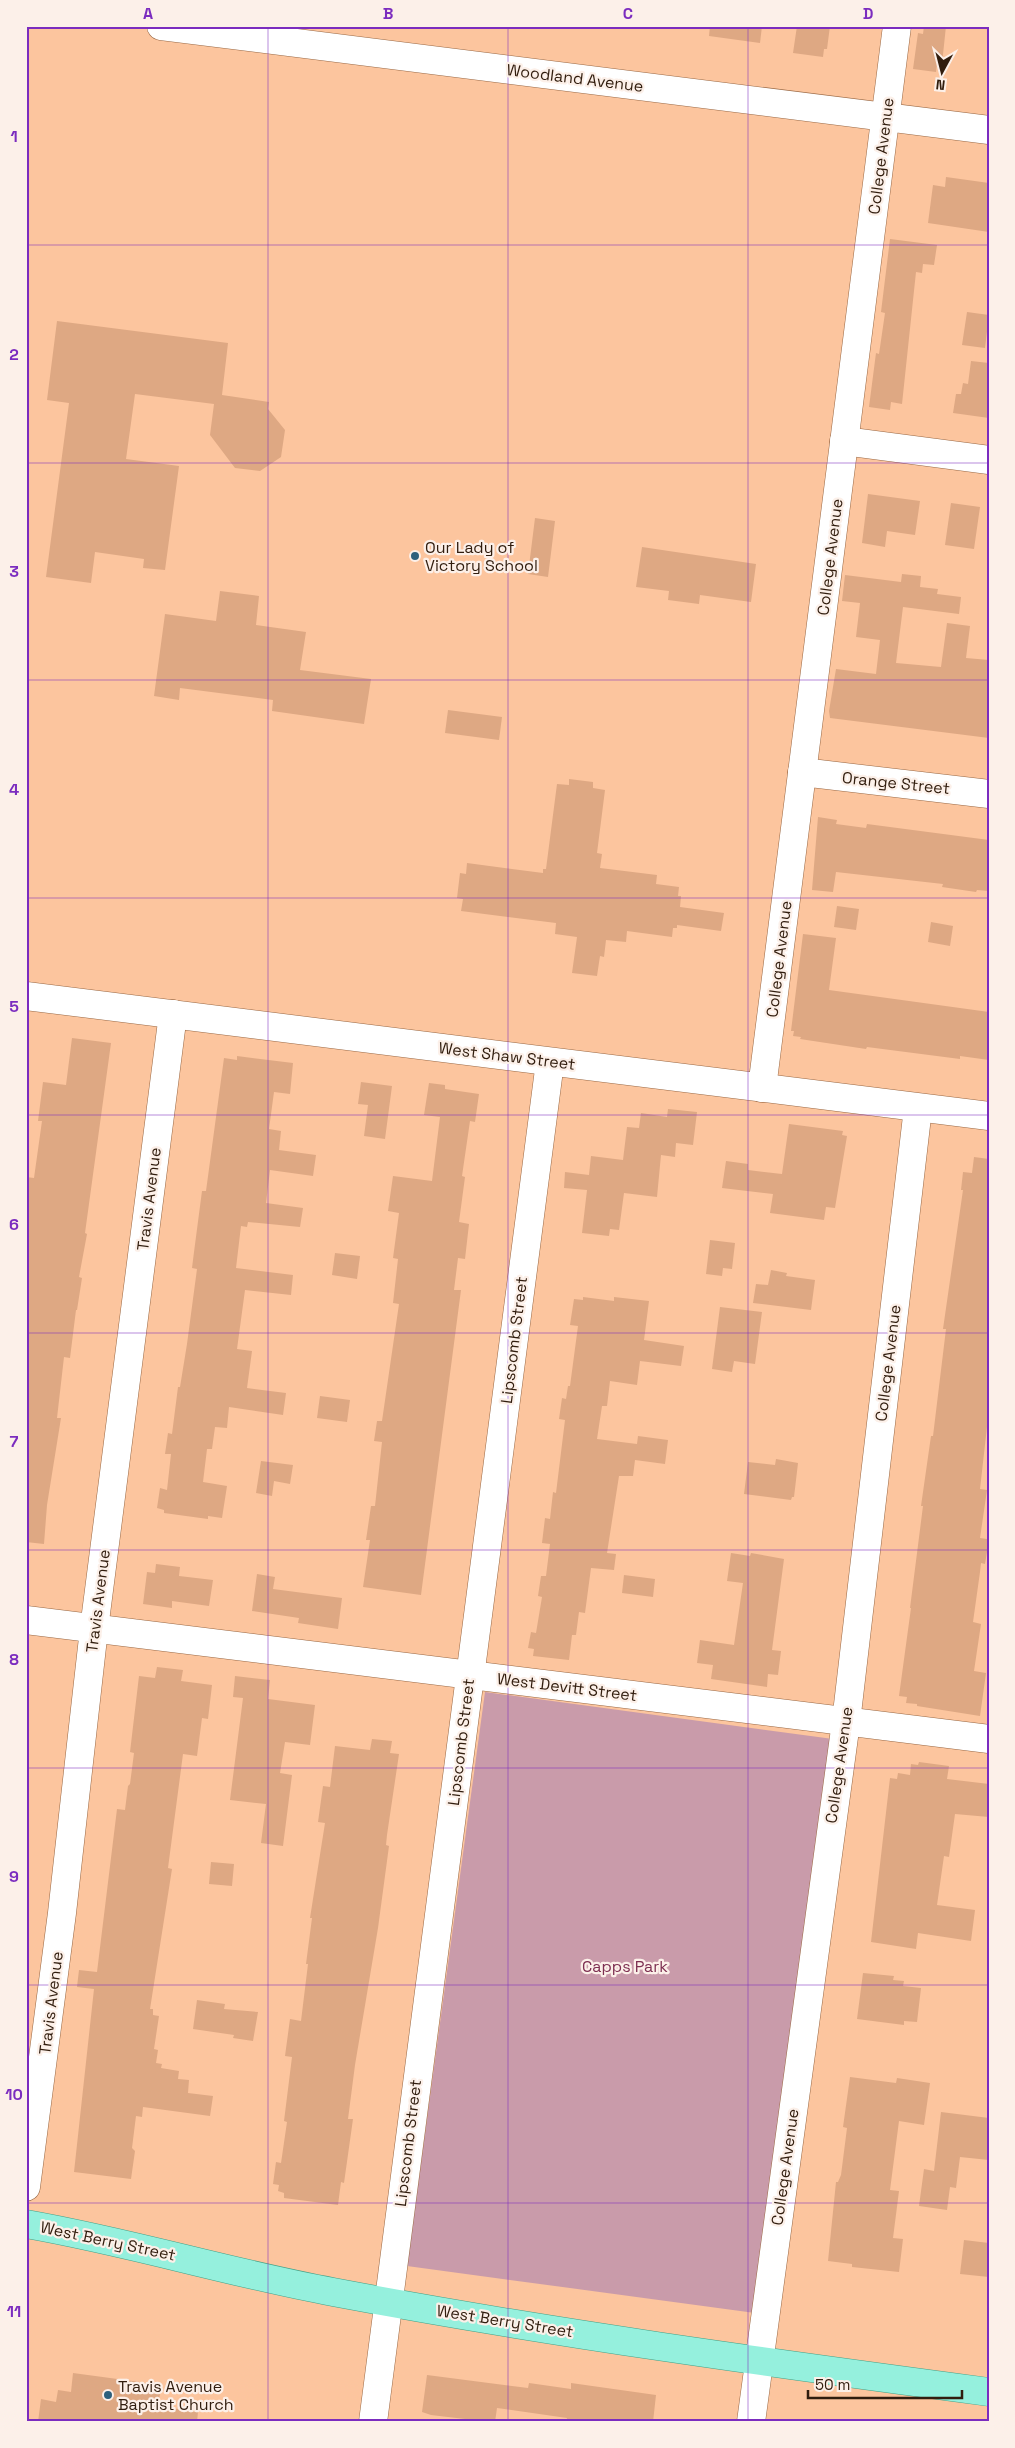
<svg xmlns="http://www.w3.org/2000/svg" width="1015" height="2448" font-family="'Space Grotesk',sans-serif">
<rect width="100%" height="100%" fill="#fcc59e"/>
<!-- green -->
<path fill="#c99baa" d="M485 1692 833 1739 755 2313 407 2266Z"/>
<!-- building -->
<g fill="#dea883">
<path d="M710 26H762L760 43 709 36Z"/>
<path d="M797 26H830L827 49H824L823 57 793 53Z"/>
<path d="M924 26H946L942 64 937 63 936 72 913 69 918 33 923 34Z"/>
<path d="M946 177 989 183V232L928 223 933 185 945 187Z"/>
<path d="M890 239 937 245 934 265 923 264 922 273 916 272 902 404 891 402 890 410 869 407 876 353 879 354 885 313 881 312Z"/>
<path d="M967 312 989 315 985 348 962 345Z"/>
<path d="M57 321 228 343 222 395 269 402 268 409 285 430 281 457 260 471 235 468 210 435 214 404 135 394 126 459 179 466 165 570 143 568 144 559 95 552 91 583 46 577 69 403 47 400Z"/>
<path d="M971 361 989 363V418L953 413 956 394H961L963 383 968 384Z"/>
<path d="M868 494 920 501 915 535 887 531 885 547 862 543Z"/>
<path d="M951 503 980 507 974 549 945 545Z"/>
<path d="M535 518 555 521 548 577 528 574Z"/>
<path d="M642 547 756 564 751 602 700 595 699 604 668 600 669 591 636 587Z"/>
<path d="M902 574 921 576 920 587 938 589 937 594 961 597 959 614 903 607 896 663 941 667 947 623 970 626 966 658 989 660V738L830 718 829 711 836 669 876 674 880 640 856 637 860 603 842 601 845 575 901 582Z"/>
<path d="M220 591 259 596 256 625 306 632 300 670 371 679 364 724 272 711 273 700 180 688 179 700 154 696 165 614 216 621Z"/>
<path d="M448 710 502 717 499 740 445 733Z"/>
<path d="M569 779 593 782V788L605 790 597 853 602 854 600 868 657 875 656 884 679 887 678 896H681L680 907 724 913 721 931 677 925V928H673L672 937 627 931 626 942 606 940 604 957 600 956 597 976 572 973 577 937 555 934 556 923 461 911 463 899 457 898 460 873 466 874 467 863 543 873V869H546L557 784 569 785Z"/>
<path d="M818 817 837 820 836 824 866 828 867 824 989 840V891L977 890 976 892 942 887 943 884 836 872 833 892 812 890Z"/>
<path d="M837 906 859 909 856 930 834 927Z"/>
<path d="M931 922 953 926 950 946 928 942Z"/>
<path d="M803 934 836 938 829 990 989 1012V1060L960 1056V1059L867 1047 866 1049 800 1039 801 1037 793 1036 794 1031H791Z"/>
<path d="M72 1038 111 1043 85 1233 87 1234 79 1277 82 1278 77 1310H76L70 1358 64 1357 57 1418H61L47 1505 44 1544 26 1542V1177L34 1178 42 1121H38L43 1082 66 1085Z"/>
<path d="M237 1056 293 1063 290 1094 274 1092 269 1129 281 1131 279 1150 316 1155 313 1176 270 1170 266 1203 303 1208 300 1227 248 1222 247 1227 241 1226 236 1268 293 1275 291 1295 245 1290 237 1349 252 1351 247 1388 286 1393 283 1415 229 1407 227 1428 215 1427 212 1449H207L203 1482 227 1486 222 1518 208 1516V1519L164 1513V1510L157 1508 160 1488 167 1490 171 1454H165L168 1433 172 1434 178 1387H180L187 1344 197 1269 192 1268 194 1252 202 1191H206L224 1058 237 1060Z"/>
<path d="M361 1082 392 1086 385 1139 364 1136 368 1105 358 1104Z"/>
<path d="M429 1083 445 1085V1089L479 1094 475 1122 470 1121 462 1176 465 1177 459 1222 469 1224 465 1259 458 1258 454 1290H461L421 1595 363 1587 370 1540H366L371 1506H375L382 1442 374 1441 377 1421H382L399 1304 393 1303 398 1259 393 1258 399 1213 388 1211 393 1176 432 1181 440 1117 424 1115Z"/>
<path d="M668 1109 697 1112 693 1145 676 1143 675 1157 661 1155 657 1197 624 1193 619 1230 610 1229 609 1236 582 1233 587 1190 564 1188 565 1172 589 1175 591 1156 623 1160 627 1127 639 1128 641 1113 667 1117Z"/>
<path d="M789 1124 843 1131 842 1135 847 1136 835 1208 826 1207 824 1220 770 1213 773 1194 722 1188 726 1161 748 1164V1170L782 1174Z"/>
<path d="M974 1157 989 1159V1409L980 1489 987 1490 980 1538 987 1539 988 1546 985 1564 981 1563 980 1572 973 1622 981 1624 974 1671 986 1673 980 1716 917 1706V1704L906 1703 907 1697 899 1696 911 1608H910L923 1506H921L931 1436H933L946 1329H943L963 1190H961L963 1172 972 1173Z"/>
<path d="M710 1240 735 1243 732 1269 723 1268 722 1276 706 1274Z"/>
<path d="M335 1253 360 1256 357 1279 332 1275Z"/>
<path d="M771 1270 787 1273 786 1276 815 1280 811 1310 753 1303 756 1284 768 1285Z"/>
<path d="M583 1297 614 1301V1297L649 1301 644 1340 684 1346 681 1366 640 1361 637 1385 610 1381 607 1406H602L597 1439 637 1444 638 1436 668 1440 665 1464 635 1460 633 1476H619L607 1553 616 1554 614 1570 591 1568 585 1613 579 1612 576 1635H572L569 1660 533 1656 534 1649 528 1648 531 1632 536 1633 542 1597 538 1596 541 1576H546L550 1544 542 1543 545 1518 550 1519 553 1492 556 1493 565 1420 559 1419 562 1398 566 1399 568 1386H570L578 1326 570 1325 574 1299 583 1300Z"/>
<path d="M720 1307 762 1312 755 1364 734 1361 732 1372 712 1369Z"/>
<path d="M320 1396 350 1400 347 1422 317 1418Z"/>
<path d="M776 1459 798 1463 794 1497H792L791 1500 744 1494 748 1462 775 1465Z"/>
<path d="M261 1461 293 1465 290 1484 274 1481 272 1496 256 1493Z"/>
<path d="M731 1553 750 1556 751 1553 784 1559 772 1650 781 1651 778 1675 768 1674 767 1687 711 1679 713 1665 697 1663 700 1640 734 1645 743 1583 727 1581Z"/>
<path d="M156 1564 180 1567 179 1576 213 1580 209 1606 172 1601V1608L143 1604 147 1572 155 1573Z"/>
<path d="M257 1574 275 1577 273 1589 342 1598 338 1629 298 1623 299 1618 252 1611Z"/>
<path d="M624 1575 655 1579 653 1597 622 1593Z"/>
<path d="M157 1667 183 1670 181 1681 212 1685 208 1719 202 1718 197 1756 183 1754 168 1868 172 1869 150 2009H153V2015L159 2016 154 2049 158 2050 156 2063 162 2064 161 2068 179 2071 178 2079 189 2080 188 2093 213 2096 210 2116 143 2107 142 2117 136 2116 132 2148 135 2151 131 2179 74 2172 94 1989 77 1987 79 1970 97 1972 117 1809 125 1810 128 1786 130 1784 134 1753 130 1752 139 1676 155 1678Z"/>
<path d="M235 1676 270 1680 268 1699 315 1705 310 1745 285 1742 280 1773 292 1775 283 1846 261 1843 266 1804 230 1800 243 1698 233 1697Z"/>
<path d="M372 1739 392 1741 390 1753 399 1754 387 1835 386 1845 389 1846 378 1928 355 2065 348 2119H353L344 2183 341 2182 338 2205 284 2198V2193L278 2191 279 2185 273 2184 276 2162 281 2163 287 2122 284 2121 292 2057 285 2056 290 2019 301 2021 308 1964H306L312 1918H310L325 1823 318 1822 323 1786 330 1787 335 1746 370 1750Z"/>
<path d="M919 1762 949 1766 947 1779 989 1784V1817L955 1814 949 1857 944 1856 937 1905 975 1910 971 1941 918 1933 916 1949 871 1942 890 1778 897 1779 898 1773 910 1775 911 1764 918 1765Z"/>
<path d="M211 1862 234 1864 232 1886 209 1884Z"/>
<path d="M863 1973 894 1976 893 1980 904 1981 903 1986 921 1988 917 2022 904 2021V2025L857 2019Z"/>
<path d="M197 2000 225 2004 224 2009 258 2012 253 2041 233 2038 234 2035 193 2029Z"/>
<path d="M850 2077 896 2083 897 2078 930 2083 924 2125 899 2121 890 2190 899 2191 893 2238 903 2239 899 2272 852 2267V2264L828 2261 836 2182H838L841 2175 847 2128 843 2127Z"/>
<path d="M941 2112 989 2118V2160L960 2157 956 2188 950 2187 947 2210 919 2206 924 2169 934 2171Z"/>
<path d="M964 2240 989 2243V2277L960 2274Z"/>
<path d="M73 2373 147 2383V2385L161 2387 158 2406 198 2412 197 2422H38L41 2399 56 2402 58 2390 71 2392Z"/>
<path d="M427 2375 528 2388 529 2383 571 2389V2383L656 2395 653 2422H566L567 2418 497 2408 495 2422H465V2419L431 2415 422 2412Z"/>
</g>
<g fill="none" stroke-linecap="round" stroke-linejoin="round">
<defs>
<g id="minor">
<path d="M161 26 989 130"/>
<path d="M844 441 989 460"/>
<path d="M802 772 989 794"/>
<path d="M26 996 989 1116"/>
<path d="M762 1088 897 26"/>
<path d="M26 1620 989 1739"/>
<path d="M26 2187 62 1913 94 1629 173 1014"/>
<path d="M373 2422 550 1062"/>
<path d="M751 2422 846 1722 918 1108"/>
</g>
<path id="major" d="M26 2224C130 2242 230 2273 333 2292 550 2333 770 2363 989 2392"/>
</defs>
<!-- minor casing -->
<use href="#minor" stroke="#996844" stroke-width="29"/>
<!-- major casing -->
<use href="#major" stroke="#44a086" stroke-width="29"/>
<!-- minor -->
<use href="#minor" stroke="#fff" stroke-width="28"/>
<!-- major -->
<use href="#major" stroke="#95f0dd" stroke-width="28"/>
</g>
<!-- grid -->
<path fill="none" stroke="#7b2cbf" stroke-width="1" stroke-opacity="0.55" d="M268 26V2422M508 26V2422M748 26V2422M26 245H989M26 463H989M26 680H989M26 898H989M26 1115H989M26 1333H989M26 1550H989M26 1768H989M26 1985H989M26 2203H989"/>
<!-- markers -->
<g fill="#2d607d" stroke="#fcf0e9" stroke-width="2">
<circle cx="415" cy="556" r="5"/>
<circle cx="108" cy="2395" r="5"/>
</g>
<g text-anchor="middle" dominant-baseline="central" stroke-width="4.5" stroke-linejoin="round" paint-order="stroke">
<!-- street labels -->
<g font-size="16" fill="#311d0e" stroke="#fcf0e9">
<text transform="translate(575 78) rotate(7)">Woodland Avenue</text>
<text transform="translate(881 156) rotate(-83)">College Avenue</text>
<text transform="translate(830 557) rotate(-83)">College Avenue</text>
<text transform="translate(896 783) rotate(6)">Orange Street</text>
<text transform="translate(779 959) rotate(-83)">College Avenue</text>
<text transform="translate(507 1056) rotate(7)">West Shaw Street</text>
<text transform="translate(149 1199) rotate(-83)">Travis Avenue</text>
<text transform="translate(514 1340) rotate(-83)">Lipscomb Street</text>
<text transform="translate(888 1363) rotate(-83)">College Avenue</text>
<text transform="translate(98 1601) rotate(-83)">Travis Avenue</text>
<text transform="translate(567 1687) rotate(7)">West Devitt Street</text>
<text transform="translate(461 1742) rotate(-83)">Lipscomb Street</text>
<text transform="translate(839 1765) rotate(-82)">College Avenue</text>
<text transform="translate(51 2003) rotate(-83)">Travis Avenue</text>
<text transform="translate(408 2143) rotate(-83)">Lipscomb Street</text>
<text transform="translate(785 2167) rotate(-82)">College Avenue</text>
<text transform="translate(108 2241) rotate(12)">West Berry Street</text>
<text transform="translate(505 2321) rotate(9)">West Berry Street</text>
</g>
<!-- poi labels -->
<g font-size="16" fill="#311d0e" stroke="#fcf0e9" text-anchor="start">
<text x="425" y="547">Our Lady of<tspan x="425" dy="18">Victory School</tspan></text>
<text x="118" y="2386">Travis Avenue<tspan x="118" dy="18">Baptist Church</tspan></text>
</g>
<!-- park labels -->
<g font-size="16" fill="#7d2f51" stroke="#fcf0e9">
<text x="625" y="1966">Capps Park</text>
</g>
</g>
<!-- border -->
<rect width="1015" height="2448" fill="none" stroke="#fcf0e9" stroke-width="55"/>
<!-- north arrow -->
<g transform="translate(942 72) rotate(187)" stroke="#fcf0e9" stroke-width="4" paint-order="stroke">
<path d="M0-4L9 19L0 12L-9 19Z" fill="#311d0e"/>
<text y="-8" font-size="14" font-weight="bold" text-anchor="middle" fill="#311d0e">N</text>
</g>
<!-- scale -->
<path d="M808 2390v8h154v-8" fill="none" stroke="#311d0e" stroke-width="2.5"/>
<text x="815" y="2390" font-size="15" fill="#311d0e" stroke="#fcf0e9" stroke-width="4" paint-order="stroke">50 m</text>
<rect x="28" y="28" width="960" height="2392" fill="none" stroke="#7b2cbf" stroke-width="2"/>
<g font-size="16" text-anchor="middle" font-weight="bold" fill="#7b2cbf">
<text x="148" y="19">A</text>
<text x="388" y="19">B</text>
<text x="628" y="19">C</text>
<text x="868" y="19">D</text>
<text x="14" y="142">1</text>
<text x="14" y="360">2</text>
<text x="14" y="577">3</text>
<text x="14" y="795">4</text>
<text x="14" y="1012">5</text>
<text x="14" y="1230">6</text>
<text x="14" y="1447">7</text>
<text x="14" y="1665">8</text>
<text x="14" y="1882">9</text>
<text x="14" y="2100">10</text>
<text x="14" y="2317">11</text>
</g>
</svg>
